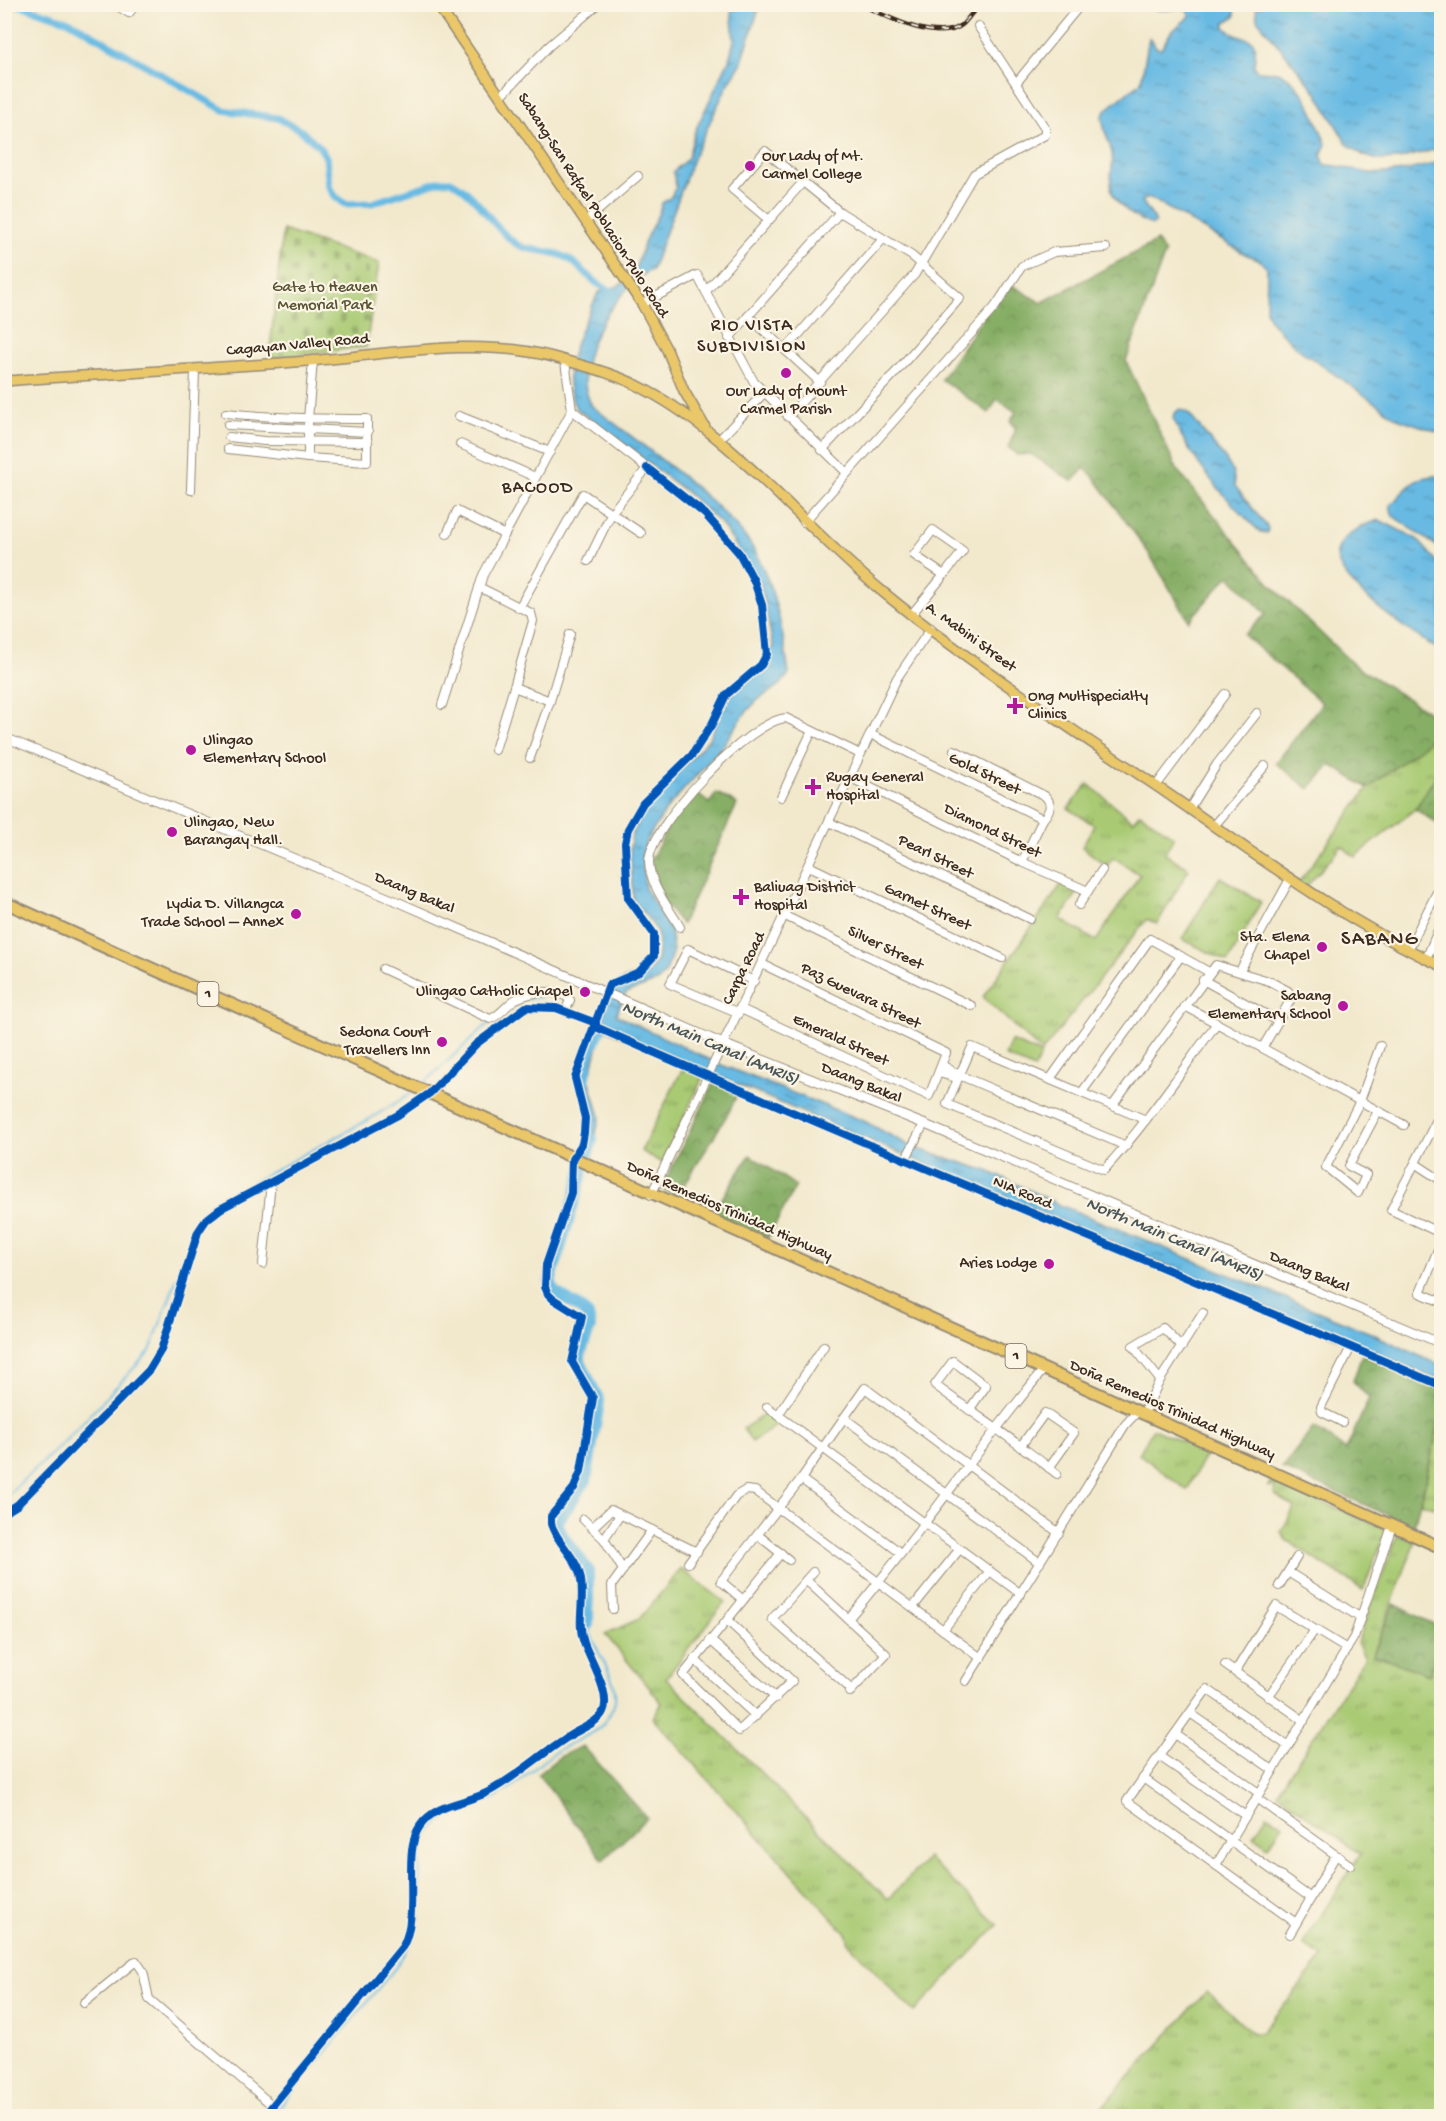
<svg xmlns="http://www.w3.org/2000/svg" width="1446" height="2121" font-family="'Gochi Hand',sans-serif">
<defs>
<pattern id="grass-tufts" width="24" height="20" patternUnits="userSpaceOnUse" patternTransform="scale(1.5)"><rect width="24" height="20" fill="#a9ca73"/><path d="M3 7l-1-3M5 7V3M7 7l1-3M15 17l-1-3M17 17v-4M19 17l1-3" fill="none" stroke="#8ba45e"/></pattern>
<pattern id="forest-crowns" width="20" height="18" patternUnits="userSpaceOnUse" patternTransform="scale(1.5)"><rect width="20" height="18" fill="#86ae65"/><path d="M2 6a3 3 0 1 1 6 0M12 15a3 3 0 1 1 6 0" fill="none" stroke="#6f8e53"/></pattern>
<pattern id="cemetery-stones" width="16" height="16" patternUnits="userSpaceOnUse" patternTransform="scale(1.5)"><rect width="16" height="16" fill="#a9ca73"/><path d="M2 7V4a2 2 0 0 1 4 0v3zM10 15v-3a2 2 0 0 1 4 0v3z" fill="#8ba45e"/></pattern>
<pattern id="water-ripples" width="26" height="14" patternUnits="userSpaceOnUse" patternTransform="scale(1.5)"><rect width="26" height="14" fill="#68bae3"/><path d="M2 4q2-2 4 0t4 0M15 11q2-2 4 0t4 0" fill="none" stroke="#5797b7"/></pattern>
</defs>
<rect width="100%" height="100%" fill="#fcf5e5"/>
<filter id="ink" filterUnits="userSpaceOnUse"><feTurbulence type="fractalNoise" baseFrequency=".0167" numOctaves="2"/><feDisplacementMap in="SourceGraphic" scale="12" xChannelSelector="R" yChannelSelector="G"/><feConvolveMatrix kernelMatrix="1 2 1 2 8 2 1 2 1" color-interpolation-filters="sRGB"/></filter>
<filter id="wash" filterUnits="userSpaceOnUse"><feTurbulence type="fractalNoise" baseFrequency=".008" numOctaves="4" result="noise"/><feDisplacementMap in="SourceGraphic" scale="24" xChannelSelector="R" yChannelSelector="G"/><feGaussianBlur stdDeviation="1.35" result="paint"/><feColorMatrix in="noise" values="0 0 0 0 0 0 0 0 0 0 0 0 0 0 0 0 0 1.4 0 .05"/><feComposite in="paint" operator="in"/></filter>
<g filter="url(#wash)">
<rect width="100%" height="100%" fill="#f2e9cd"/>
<!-- grass -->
<g fill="url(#grass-tufts)" stroke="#727a48" stroke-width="1.5">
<path d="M1435 732 1441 734V768L1415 809 1355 857 1342 846 1306 887 1299 882 1368 788 1424 745Z"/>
<path d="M1088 784 1133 821 1140 813 1174 837 1165 853 1189 869 1157 924 1147 919 1042 1052 983 997 1063 882 1078 892 1060 919 1096 941 1140 875 1113 857 1107 866 1082 847 1094 825 1068 808Z"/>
<path d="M1220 877 1261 902 1228 962 1182 939Z"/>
<path d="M683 1068 703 1077 662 1163 641 1151Z"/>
<path d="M1441 1415V1509L1421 1503Z"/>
<path d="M1153 1429 1207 1452 1187 1490 1139 1454Z"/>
<path d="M1271 1481 1387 1529 1363 1590 1286 1540 1281 1532 1295 1507 1274 1494 1275 1486 1269 1487Z"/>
<path d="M1398 1534 1415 1542 1373 1654 1430 1675 1441 1644V2116H1094L1207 1991 1253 2034 1262 2032 1323 1957 1303 1944 1360 1854 1277 1793 1365 1658 1357 1643Z"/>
<path d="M681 1569 725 1602 666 1678 888 1899 928 1858 998 1925 914 2012 849 1944 847 1935 653 1718 662 1703 605 1634 639 1619Z"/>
</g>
<!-- forest -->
<g fill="url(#forest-crowns)" stroke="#606c42" stroke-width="1.5">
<path d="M1157 241 1165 253 1126 361 1178 471 1272 586 1354 665 1441 720V734L1435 732 1424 745 1368 788 1331 765 1309 789 1276 763 1322 703 1244 635 1266 614 1229 575 1189 621 1148 552 1093 476 1084 468 1073 482 1031 454 1017 455 1008 447 1016 429 1010 422 1016 412 997 399 989 413 941 379 1007 282 1041 303Z"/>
<path d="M1441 768 1442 826H1441L1415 809Z"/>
<path d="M695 792 709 803 717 793 737 804 682 924 664 903 649 863 678 809Z"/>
<path d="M711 1081 738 1093 729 1112 677 1197 661 1189 712 1087Z"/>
<path d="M750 1155 796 1186 768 1238 712 1214Z"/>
<path d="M1362 1355 1441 1390V1415L1414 1527 1282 1468 1314 1427 1346 1450 1369 1398 1353 1381Z"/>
<path d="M1394 1604 1441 1628V1644L1430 1675 1373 1655Z"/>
<path d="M583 1746 647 1818 603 1860 538 1774 561 1756Z"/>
</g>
<!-- cemetery -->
<path fill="url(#cemetery-stones)" stroke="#727a48" stroke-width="1.5" d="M283 230 379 263 366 347 269 358Z"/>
<!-- green -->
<g fill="#a9ca73" stroke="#727a48" stroke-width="1.5">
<path d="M1011 1041 1041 1054 1034 1069 1005 1056Z"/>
<path d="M768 1412 777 1425 752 1442 743 1429Z"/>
<path d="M1267 1815 1283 1825 1268 1847 1253 1836Z"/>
</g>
<!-- water -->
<g fill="url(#water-ripples)" stroke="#527280" stroke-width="1.5">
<path d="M1256 4 1441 5V148L1399 159 1378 160 1363 155 1347 144 1317 93 1257 19Z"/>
<path d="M731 5H760L741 64 726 88 694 156 652 270C644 272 643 276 637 280 606 306 569 366 592 406 636 441 732 507 757 555 776 592 783 633 789 674L781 684 758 700 746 712 721 748 669 806 647 839 642 854 645 888 670 929 673 950 666 972 658 981 626 993 616 1015 719 1064 864 1121 912 1147 988 1171 1060 1205 1373 1334 1441 1366V1381L605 1029 601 1034 589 1079 600 1117 590 1155 584 1151 593 1117 584 1093 582 1076 601 1027 608 996 612 988 624 979 649 972 657 960 659 941 656 929 633 899 630 847 632 835 646 807 708 740 729 697 764 667 773 645 760 581 722 525 685 491 576 408C556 369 582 329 598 293 604 290 609 289 615 287 635 281 639 257 645 241 650 227 659 218 662 203L670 198 676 187 673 172 688 158 695 131 729 60 734 41Z"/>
<path d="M1146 5H1235V17L1225 22V27C1243 47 1260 25 1254 66L1257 71C1265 73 1273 70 1280 73 1307 86 1316 120 1326 144L1321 155 1325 165C1342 165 1356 172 1372 173 1394 175 1420 167 1441 162V433L1397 418 1297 348 1271 322 1266 310 1267 268 1258 259 1245 254 1149 197 1142 201 1156 222 1153 225C1138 221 1111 203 1111 185 1110 174 1114 165 1112 153 1109 141 1103 129 1102 117L1106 110 1141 82 1149 38 1157 48 1161 49 1171 32 1190 16 1187 10C1173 4 1168 17 1146 5Z"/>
<path d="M1180 409 1189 414 1226 460 1233 472 1235 486 1268 528 1267 533 1260 532C1225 498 1192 463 1173 418L1174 414Z"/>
<path d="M1441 476H1442L1441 549 1393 516 1390 506C1406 489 1416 474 1441 476Z"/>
<path d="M1379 520 1417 539 1441 566V651C1414 635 1349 592 1338 561 1331 540 1364 524 1379 520Z"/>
</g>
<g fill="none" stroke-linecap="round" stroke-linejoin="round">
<!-- stream -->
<g stroke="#68bae3" stroke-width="2">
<path d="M527 999 542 997"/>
<path d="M422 1085 490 1022"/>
<path d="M4 1498 68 1438 150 1351 200 1216 214 1203 368 1120 415 1091"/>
<path d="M272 2116 396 1967C404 1953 415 1939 418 1922 423 1898 413 1852 429 1832 447 1809 473 1810 496 1797 517 1786 535 1766 554 1753 569 1742 589 1738 602 1725 608 1718 613 1711 615 1701 618 1675 592 1650 588 1624"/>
</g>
<!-- canal -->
<path stroke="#68bae3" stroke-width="7" d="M16 4 69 21 223 110 278 118 300 130 318 145 326 157 329 187 335 196 345 204 372 203 440 181H451C479 196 490 225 515 243 528 253 549 248 567 258 583 267 595 287 613 291"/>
<!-- river -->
<g stroke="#68bae3" stroke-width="12">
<path d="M584 1081 588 1053 600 1030"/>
<path d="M588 1624V1570L562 1535 557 1522 586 1480 599 1401 580 1362V1354L590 1327 588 1316 580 1308 556 1293 550 1282 592 1139"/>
</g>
</g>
</g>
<g filter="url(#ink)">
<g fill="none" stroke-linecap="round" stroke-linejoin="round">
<defs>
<g id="minor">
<path d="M114 4 129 13 136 4"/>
<path d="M1017 82 1081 4"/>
<path d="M501 96 549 46 594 8"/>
<path d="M587 220 638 176"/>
<path d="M769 220 732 189 765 151 840 212 912 256 960 298 895 373 822 450"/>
<path d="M707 290 803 182"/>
<path d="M642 304 697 275 754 382 846 472"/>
<path d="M748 316 820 382"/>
<path d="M729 338 840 212"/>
<path d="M785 350 883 239"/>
<path d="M572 410 647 468 612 512 588 561"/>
<path d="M226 413C273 418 320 419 367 419V462L308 458V419L313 361"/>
<path d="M459 416 550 452"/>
<path d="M788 417 915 274 974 174 1045 135V128L978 26"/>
<path d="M228 425 368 432"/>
<path d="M229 437 264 441 368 442"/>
<path d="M719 440 763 394"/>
<path d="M460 444 535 477"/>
<path d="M228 449 308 458"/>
<path d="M191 490 195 370"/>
<path d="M804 522 995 307 1022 266 1054 252 1106 248"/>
<path d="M933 530 963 551 944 575 914 555Z"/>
<path d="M447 534 457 511 503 534"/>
<path d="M479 587 531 613 533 621 514 687 550 701 570 634"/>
<path d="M519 608 583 494 641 533"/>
<path d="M911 615 944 575"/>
<path d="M442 705 483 575 572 410 565 362"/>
<path d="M870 734 1043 819 1022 862"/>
<path d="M4 737 396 901 724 1044 924 1124 1442 1344"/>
<path d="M495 750 514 687"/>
<path d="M954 750 1045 796C1053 804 1050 811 1043 819"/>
<path d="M530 758 550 701"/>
<path d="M849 777 1022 862 1088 891 1079 905"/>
<path d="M1156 786 1225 694"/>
<path d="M781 797 812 731"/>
<path d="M1189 809 1217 764 1257 713"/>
<path d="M829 822 1030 919"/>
<path d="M1214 826 1265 766"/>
<path d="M809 866 1002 958"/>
<path d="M1088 891 1102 870"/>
<path d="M785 916 972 1006"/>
<path d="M680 927C669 908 649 884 649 861 650 825 749 721 786 718L860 754"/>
<path d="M1408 950 1442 882"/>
<path d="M1426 959 1442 921"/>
<path d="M1242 967 1290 879"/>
<path d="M383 969 490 1019C500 1016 507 1004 516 999 530 992 559 987 570 1000L565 1012"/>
<path d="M1203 980 1278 1021"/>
<path d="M1185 1006 1404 1125"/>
<path d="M741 1009 929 1096 946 1053 762 964"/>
<path d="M739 1013 670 984 688 949 754 981"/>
<path d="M942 1065 959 1075 1126 1146"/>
<path d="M939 1073 953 1077 959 1075"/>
<path d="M1050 1079 1150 939 1209 972"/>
<path d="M1082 1092 1181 956"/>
<path d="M1113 1105 1216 965 1269 981 1288 991 1291 999 1263 1047"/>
<path d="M1442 1110 1391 1210 1442 1234"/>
<path d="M1378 1111 1349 1166 1366 1175 1358 1193 1326 1167 1360 1101 1380 1046"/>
<path d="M1146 1120 972 1047 947 1104 1104 1170C1146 1124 1180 1073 1217 1023"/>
<path d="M905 1160 924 1124"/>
<path d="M1416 1164 1442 1181"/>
<path d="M651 1195 897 678 931 628"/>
<path d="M1442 1240 1420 1293 1442 1302"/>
<path d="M263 1264 271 1182"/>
<path d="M1160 1380 1133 1346 1163 1328 1182 1347"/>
<path d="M767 1407 1021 1594"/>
<path d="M969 1410 986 1386 953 1361 935 1385C975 1415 1018 1442 1057 1474"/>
<path d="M1144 1413 1160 1380 1203 1313"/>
<path d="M778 1415 824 1346"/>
<path d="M844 1418 1040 1563"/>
<path d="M1342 1422 1322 1412 1321 1407 1351 1347"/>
<path d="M1020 1447 1045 1413 1074 1433 1049 1468"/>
<path d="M801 1479 901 1553"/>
<path d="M4 1513 17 1505 149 1370 161 1350 198 1232 206 1220 220 1209 398 1115 430 1093 476 1044 526 1007 556 1008 596 1023V1027C876 1151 1160 1264 1442 1386"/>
<path d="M583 1519 604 1539 623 1570"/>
<path d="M592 1528 611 1510 697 1552"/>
<path d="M758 1535 789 1560"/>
<path d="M604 1539 620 1515"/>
<path d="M688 1563 736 1496 746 1490 755 1491 981 1658"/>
<path d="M813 1572 772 1619 852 1690"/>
<path d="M1288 1572 1361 1618"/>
<path d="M806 1580 886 1654 850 1692"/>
<path d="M1279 1586 1297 1557"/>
<path d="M742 1599 721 1581 801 1479 865 1388 1059 1533"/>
<path d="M913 1607 959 1550"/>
<path d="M613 1609 612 1585 652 1530"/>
<path d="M849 1618C917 1538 977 1450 1044 1369"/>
<path d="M727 1620 792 1681 739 1731 683 1675 781 1553"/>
<path d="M943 1630 989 1572"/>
<path d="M710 1640 776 1698"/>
<path d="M694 1659 756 1716"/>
<path d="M1225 1665 1235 1672"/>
<path d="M966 1681 1125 1425 1138 1411"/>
<path d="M1268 1697 1314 1631"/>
<path d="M1190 1713 1273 1770"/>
<path d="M1304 1721 1235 1672 1276 1606 1347 1649"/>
<path d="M1175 1734 1259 1793"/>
<path d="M1288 1746 1207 1689 1127 1801 1296 1923"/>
<path d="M1159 1756 1246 1816"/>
<path d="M1143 1778 1311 1898"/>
<path d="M1256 1798 1350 1865"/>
<path d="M1216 1865 1354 1637 1392 1526"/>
<path d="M1290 1934 1336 1855"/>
<path d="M84 2003 136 1961 143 1971 149 1999 273 2106"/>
<path d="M264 2116 403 1946C421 1911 401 1853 420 1826 436 1803 465 1804 488 1792 518 1776 544 1751 574 1733 583 1728 598 1722 603 1712 612 1695 590 1660 584 1643 576 1622 586 1597 580 1575 576 1557 557 1543 551 1524V1516L574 1488 581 1471 593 1398 572 1362 582 1317 553 1299 548 1294 545 1287 546 1265 571 1193 572 1159 582 1144 584 1133 585 1118 575 1078 609 985 639 972 654 956V934L628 898 625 843 628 829 643 803 692 755 712 724 726 695 761 665 767 654 762 605 754 581 739 553 705 514 647 468"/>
</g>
<g id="major">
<path d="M437 4 642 304 667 350 684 391 705 427"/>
<path d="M4 381C106 374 207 369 308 361 385 355 477 336 553 357 584 366 618 374 646 390 736 438 804 528 883 592 973 666 1074 730 1171 796 1259 857 1344 921 1442 966"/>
</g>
<path id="highway" d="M4 902 1442 1548"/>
</defs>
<!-- minor casing -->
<use href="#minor" stroke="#968a76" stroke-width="10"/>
<!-- major casing -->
<use href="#major" stroke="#968a76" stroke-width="12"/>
<!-- highway casing -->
<use href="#highway" stroke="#968a76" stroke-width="14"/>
<!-- minor -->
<use href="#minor" stroke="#fff" stroke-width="8"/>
<!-- major -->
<use href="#major" stroke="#eac769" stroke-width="9"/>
<!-- highway -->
<use href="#highway" stroke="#eac769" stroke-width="10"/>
<defs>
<path id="rail" d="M860 4C883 15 939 45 963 24 967 20 971 14 975 10L969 4"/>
</defs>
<!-- rail casing -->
<use href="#rail" stroke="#3b2a1e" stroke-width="4.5"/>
<!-- rail -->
<use href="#rail" stroke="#fcf5e5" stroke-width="2" stroke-dasharray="7" stroke-linecap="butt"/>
<defs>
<g id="cycleway">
<path d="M4 1513 17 1505 149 1370 161 1350 198 1232 206 1220 220 1209 398 1115 430 1093 476 1044 526 1007 556 1008 596 1023V1027C876 1151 1160 1264 1442 1386"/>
<path d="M264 2116 403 1946C421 1911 401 1853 420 1826 436 1803 465 1804 488 1792 518 1776 544 1751 574 1733 583 1728 598 1722 603 1712 612 1695 590 1660 584 1643 576 1622 586 1597 580 1575 576 1557 557 1543 551 1524V1516L574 1488 581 1471 593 1398 572 1362 582 1317 553 1299 548 1294 545 1287 546 1265 571 1193 572 1159 582 1144 584 1133 585 1118 575 1078 609 985 639 972 654 956V934L628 898 625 843 628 829 643 803 692 755 712 724 726 695 761 665 767 654 762 605 754 581 739 553 705 514 647 468"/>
</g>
</defs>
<!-- cycleway casing -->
<use href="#cycleway" stroke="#fcf5e5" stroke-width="11"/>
<!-- cycleway -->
<use href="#cycleway" stroke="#0057b8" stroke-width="8"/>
</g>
</g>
<!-- markers -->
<g fill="#b5179e" stroke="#fcf5e5" stroke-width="2">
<circle cx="750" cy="166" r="6"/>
<circle cx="786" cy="373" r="6"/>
<path d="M1012 697h6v6h6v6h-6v6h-6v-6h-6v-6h6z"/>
<circle cx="191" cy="750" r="6"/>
<path d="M810 778h6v6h6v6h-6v6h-6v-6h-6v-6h6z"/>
<circle cx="172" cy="832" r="6"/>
<path d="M738 888h6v6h6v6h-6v6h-6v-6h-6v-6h6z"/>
<circle cx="296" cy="914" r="6"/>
<circle cx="1322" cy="947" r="6"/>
<circle cx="585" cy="992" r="6"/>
<circle cx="1343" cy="1006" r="6"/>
<circle cx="442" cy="1042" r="6"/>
<circle cx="1049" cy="1264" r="6"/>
</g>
<g text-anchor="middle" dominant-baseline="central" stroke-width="4.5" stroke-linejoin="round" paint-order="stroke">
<!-- shield labels -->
<g fill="#fcf5e5" stroke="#75675a" stroke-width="1.5">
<rect x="197.5" y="982" width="21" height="24" rx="4.5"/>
<rect x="1005.5" y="1344" width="21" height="24" rx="4.5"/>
</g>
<g font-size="15" font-weight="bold" fill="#3b2a1e">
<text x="208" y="994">1</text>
<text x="1016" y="1356">1</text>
</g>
<!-- poi labels -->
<g font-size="16" fill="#3b2a1e" stroke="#fcf5e5" text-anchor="start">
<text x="762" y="157">Our Lady of Mt.<tspan x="762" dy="18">Carmel College</tspan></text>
<text x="786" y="392" text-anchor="middle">Our Lady of Mount<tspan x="786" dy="18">Carmel Parish</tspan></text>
<text x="1028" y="697">Ong Multispecialty<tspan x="1028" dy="18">Clinics</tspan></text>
<text x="203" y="741">Ulingao<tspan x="203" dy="18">Elementary School</tspan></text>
<text x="826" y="778">Rugay General<tspan x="826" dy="18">Hospital</tspan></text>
<text x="184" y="823">Ulingao, New<tspan x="184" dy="18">Barangay Hall.</tspan></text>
<text x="754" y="888">Baliuag District<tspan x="754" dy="18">Hospital</tspan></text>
<text x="284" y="905" text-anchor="end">Lydia D. Villangca<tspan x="284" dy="18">Trade School – Annex</tspan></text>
<text x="1310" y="938" text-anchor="end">Sta. Elena<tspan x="1310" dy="18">Chapel</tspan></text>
<text x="573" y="992" text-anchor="end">Ulingao Catholic Chapel</text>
<text x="1331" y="997" text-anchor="end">Sabang<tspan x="1331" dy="18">Elementary School</tspan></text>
<text x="430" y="1033" text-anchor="end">Sedona Court<tspan x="430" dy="18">Travellers Inn</tspan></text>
<text x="1037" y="1264" text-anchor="end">Aries Lodge</text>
</g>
<!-- street labels -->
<g font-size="16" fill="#3b2a1e" stroke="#fcf5e5">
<text transform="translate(592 206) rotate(57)">Sabang-San Rafael Poblacion-Pulo Road</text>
<text transform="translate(298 346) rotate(-5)">Cagayan Valley Road</text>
<text transform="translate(970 638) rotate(36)">A. Mabini Street</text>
<text transform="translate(984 775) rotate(26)">Gold Street</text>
<text transform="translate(992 832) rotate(26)">Diamond Street</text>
<text transform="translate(935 858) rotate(26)">Pearl Street</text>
<text transform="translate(414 894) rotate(23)">Daang Bakal</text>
<text transform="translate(927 908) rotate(25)">Garnet Street</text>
<text transform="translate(885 949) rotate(26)">Silver Street</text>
<text transform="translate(745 969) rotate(-64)">Carpa Road</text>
<text transform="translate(860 997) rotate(26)">Paz Guevara Street</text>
<text transform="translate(840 1041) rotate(25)">Emerald Street</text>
<text transform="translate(861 1084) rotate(22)">Daang Bakal</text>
<text transform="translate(1022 1194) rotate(23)">NIA Road</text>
<text transform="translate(729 1212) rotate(24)">Doña Remedios Trinidad Highway</text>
<text transform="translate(1309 1273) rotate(23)">Daang Bakal</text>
<text transform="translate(1172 1411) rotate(24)">Doña Remedios Trinidad Highway</text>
</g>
<!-- park labels -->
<g font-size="16" fill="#565233" stroke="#fcf5e5">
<text x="325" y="288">Gate to Heaven<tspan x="325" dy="18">Memorial Park</tspan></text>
</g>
<!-- neighbourhood labels -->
<g font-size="18" letter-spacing="1.5" fill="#3b2a1e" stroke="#fcf5e5">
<text x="752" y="326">RIO VISTA<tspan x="752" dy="21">SUBDIVISION</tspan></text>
<text x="538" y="488">BACOOD</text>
</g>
<!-- water labels -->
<g font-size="18" font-style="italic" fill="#485559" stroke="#fcf5e5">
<text transform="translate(710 1044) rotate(23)">North Main Canal (AMRIS)</text>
<text transform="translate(1174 1240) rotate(23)">North Main Canal (AMRIS)</text>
</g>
<!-- quarter labels -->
<g font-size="20" letter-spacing="1.5" fill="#3b2a1e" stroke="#fcf5e5">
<text x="1380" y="940">SABANG</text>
</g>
</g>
<!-- margin -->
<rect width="1446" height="2121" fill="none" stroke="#fcf5e5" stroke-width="24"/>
</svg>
